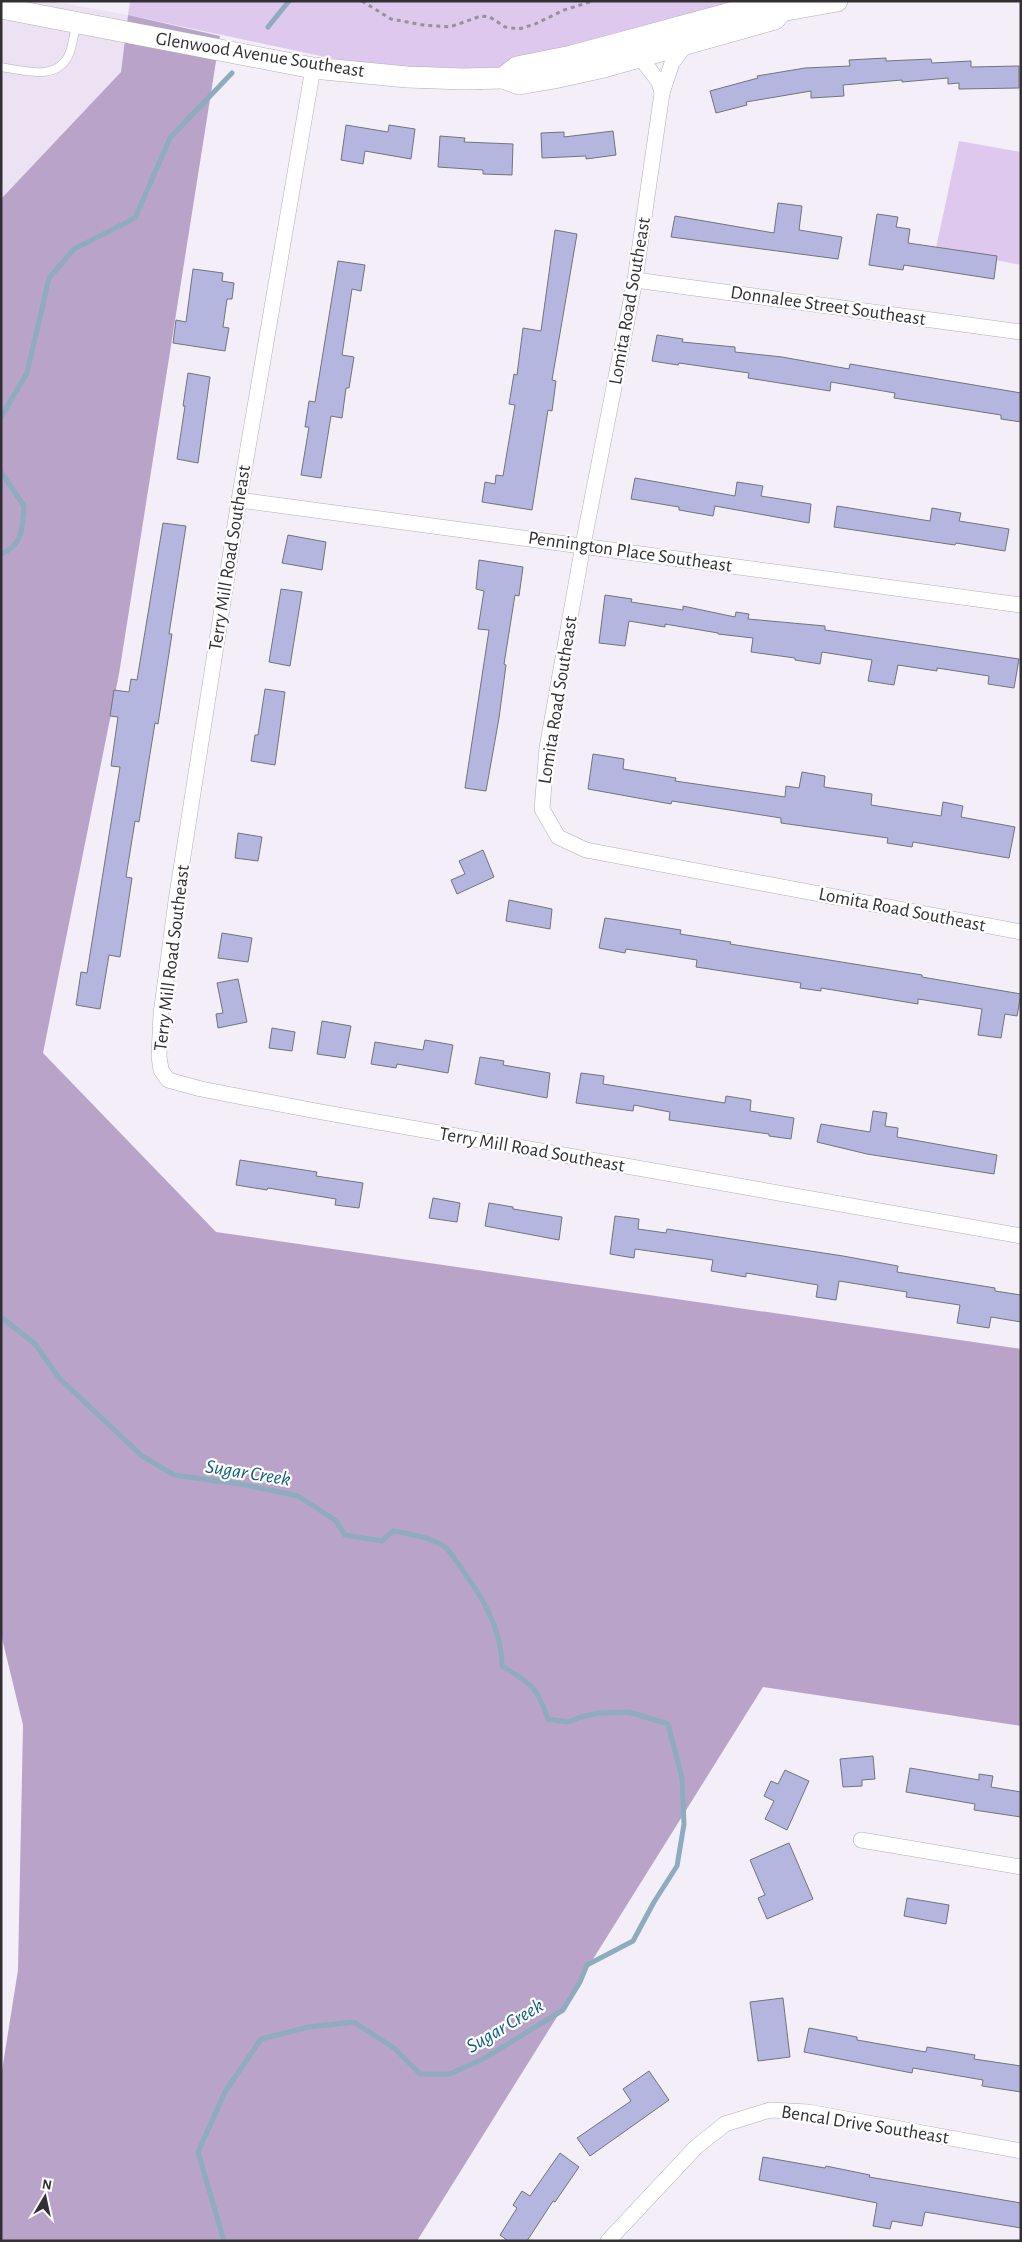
<svg xmlns="http://www.w3.org/2000/svg" width="1022" height="2242" font-family="'Alegreya Sans',sans-serif">
<rect width="100%" height="100%" fill="#f4eef8"/>
<!-- built -->
<path fill="#ece2f3" d="M1 1H51L128 15 121 72 1 199Z"/>
<!-- green -->
<g fill="#dfc8ed">
<path d="M130 1H853L480 90 128 15Z"/>
<path d="M959 141 1021 152V265L936 248Z"/>
</g>
<!-- forest -->
<path fill="#baa3c8" d="M128 15 220 36 119 674 43 1053 216 1232 1021 1349V1726L763 1687 417 2241H1V2077L18 1970 23 1725 1 1634V199L121 72Z"/>
<g fill="none" stroke-linecap="round" stroke-linejoin="round">
<!-- stream -->
<g stroke="#8dacbd" stroke-width="5">
<path d="M268 27 289 1"/>
<path d="M1 417 27 373 49 278 74 249 135 218 170 138 232 73"/>
<path d="M1 472 24 506C22 527 24 545 1 554"/>
<path d="M1 1317 35 1344 59 1378 142 1456 174 1475 246 1485 298 1496 335 1520 345 1535 382 1541 393 1531C409 1534 431 1537 445 1547 450 1551 455 1560 459 1565 481 1595 502 1628 502 1666 531 1683 537 1687 548 1719L568 1722 581 1717 599 1713 629 1712 668 1724 682 1778 684 1824 677 1866 654 1902 633 1941 587 1965 580 1982 563 2010 542 2023 485 2058 450 2074H420L394 2048 354 2022 309 2027 261 2039 225 2092 198 2152 224 2241"/>
</g>
</g>
<!-- building -->
<g fill="#b5b6df" stroke="#72737c">
<path d="M886 58V61L931 59 932 63 971 61V67L1019 66V88L959 89V83L948 84V78L902 82V80L843 85 844 96 811 98V91L746 102 747 105 716 113 710 91 758 78 757 76 805 68 850 66 849 60Z"/>
<path d="M346 125 388 132 389 125 415 129 411 159 365 151 363 164 341 160Z"/>
<path d="M613 131 616 155 586 159V156L542 158 541 133 564 132V137Z"/>
<path d="M440 136 465 138 464 142 513 144 512 175 483 174V170L438 167Z"/>
<path d="M778 203 802 206 799 230 842 237 838 259 671 237 675 216 774 233Z"/>
<path d="M877 214 898 217 896 227 910 229 908 243 997 256 994 279 904 265 903 270 869 265Z"/>
<path d="M555 230 577 234 552 380 556 381 552 411 548 410 532 510 482 502 485 482 495 484 496 475 503 476 515 405 509 404 514 374 517 375 523 328 541 331Z"/>
<path d="M338 261 365 265 361 291 352 289 342 355 354 357 349 388H346L342 418 331 416 321 478 301 475 309 427H305L309 401 315 402Z"/>
<path d="M193 269 223 273 222 281 234 283 232 299H227L223 327 229 328 225 351 173 343 176 320 186 322Z"/>
<path d="M657 335 683 339 682 342 735 347V352L782 357 849 369 850 364 1021 393V422L1001 419V415L894 398 895 393 831 382 830 391 748 378 749 373 679 363 678 365 652 361Z"/>
<path d="M188 373 210 377 198 463 177 459 185 406H183Z"/>
<path d="M635 478 735 496 737 482 763 486 761 496 811 504 809 523 715 506 713 516 679 510V507L631 499Z"/>
<path d="M837 506 930 521 932 508 961 513 959 521 1009 529 1005 551 956 543 955 545 834 527Z"/>
<path d="M163 523 186 526 169 634H172L158 724 155 723 139 822 135 821 126 877 132 878 120 957 109 955 100 1009 76 1005 81 972 87 973 120 767 111 766 118 717 110 716 114 690 129 692 131 679 137 680Z"/>
<path d="M288 535 326 542 322 570 282 563Z"/>
<path d="M479 560 523 567 519 596 515 595 504 664 506 665 499 718 486 791 465 788 489 630 478 629 484 591 476 589Z"/>
<path d="M281 589 302 592 290 666 269 662Z"/>
<path d="M605 595 632 599 631 602 683 610V606L735 617 736 612 749 614 748 619 825 626V630L1019 659 1014 688 988 684 989 676 937 668V671L898 665 894 685 868 681 872 660 822 652 820 664 795 660V658L751 652 753 638 718 634V633L665 624V627L629 621 625 646 599 643Z"/>
<path d="M265 689 285 692 275 765 251 761 255 735H258Z"/>
<path d="M593 754 624 759 623 769 676 778 675 781 785 797 786 786 799 788 802 772 825 776 824 787 872 794 871 805 941 816 943 802 963 806 961 817 1015 827 1009 858 913 842 912 847 887 843 888 838 781 823V818L672 801 671 804 588 789Z"/>
<path d="M238 833 262 837 258 861 235 858Z"/>
<path d="M483 850 494 877 457 894 451 880 465 874 459 861Z"/>
<path d="M509 900 552 909 550 929 506 921Z"/>
<path d="M605 918 681 930 680 934 731 942 730 944 922 975V977L1021 994 1017 1016 1005 1014 1001 1038 978 1035 982 1009 918 999V1004L821 988V991L800 988 801 983 696 967 697 960 626 949 625 953 599 948Z"/>
<path d="M222 933 252 938 248 962 218 958Z"/>
<path d="M238 979 247 1022 218 1028 216 1014 223 1013 217 983Z"/>
<path d="M322 1021 351 1026 345 1058 317 1054Z"/>
<path d="M272 1028 295 1032 292 1051 269 1048Z"/>
<path d="M425 1040 453 1045 448 1073 397 1064 396 1068 371 1064 375 1042 423 1050Z"/>
<path d="M480 1057 504 1061 503 1065 550 1073 547 1098 475 1084Z"/>
<path d="M581 1073 604 1076 603 1084 725 1103 726 1096 751 1100 750 1111 794 1118 791 1139 769 1136V1134L669 1120 670 1112 634 1105 633 1111 576 1103Z"/>
<path d="M873 1111 887 1113 885 1126 898 1128 897 1137 997 1155 994 1174 867 1154 817 1142 821 1124 870 1132Z"/>
<path d="M240 1160 317 1172 316 1176 363 1183 359 1208 335 1205 336 1199 268 1188 267 1190 236 1185Z"/>
<path d="M433 1198 460 1203 457 1222 429 1218Z"/>
<path d="M489 1203 513 1207V1209L562 1217 559 1240 485 1226Z"/>
<path d="M615 1216 639 1219 638 1229 666 1233 667 1229 843 1256 898 1266 897 1272 995 1288V1291L1021 1295V1322L991 1317 989 1328 957 1323 960 1305 906 1297 907 1292 839 1281 836 1300 816 1297 818 1285 746 1273V1277L711 1271 713 1260 635 1249 634 1258 610 1254Z"/>
<path d="M873 1756 875 1779 862 1780V1786L843 1787 840 1759Z"/>
<path d="M910 1768 979 1780V1774L993 1776 991 1787 1021 1792V1817L974 1810 975 1804 906 1792Z"/>
<path d="M785 1770 809 1781 787 1830 765 1819 774 1801 764 1796 771 1781 778 1784Z"/>
<path d="M789 1843 813 1899 767 1919 758 1898 765 1895 750 1860Z"/>
<path d="M907 1898 949 1905 946 1924 904 1916Z"/>
<path d="M783 1998 790 2057 758 2061 750 2002Z"/>
<path d="M809 2028 857 2037V2040L926 2052 927 2047 975 2055 974 2059 1021 2066V2092L982 2086 983 2080 913 2068 912 2073 804 2052Z"/>
<path d="M649 2071 669 2100 590 2156 577 2138 631 2101 623 2089Z"/>
<path d="M560 2153 579 2167 555 2202 553 2201 527 2241H508L500 2235 517 2208 513 2205 522 2191 530 2196Z"/>
<path d="M763 2157 825 2168 826 2166 870 2175 869 2177 1021 2203V2228L925 2212 922 2226 892 2221 890 2229 873 2226 877 2203 759 2180Z"/>
</g>
<g fill="none" stroke-linecap="round" stroke-linejoin="round">
<defs>
<path id="service" d="M1 67C25 71 59 82 70 52 73 43 74 33 76 25"/>
<g id="minor">
<path d="M686 44 672 63 662 93 635 280 583 545 547 748 542 809 558 837 586 850 1021 932"/>
<path d="M640 57 659 82 662 93"/>
<path d="M313 68 239 500 176 901 161 1014 159 1056 161 1070 168 1080 201 1089 316 1111 1021 1236"/>
<path d="M635 280 1021 332"/>
<path d="M239 500 1021 605"/>
<path d="M861 1840 1021 1867"/>
<path d="M608 2241 696 2147 725 2124 770 2110 808 2112 1021 2151"/>
</g>
<g id="secondary">
<path d="M1 8 313 68 407 77 463 79 503 78 517 67 572 56 742 10 769 5 781 11 837 1"/>
<path d="M503 78 519 84 554 78 604 67 775 19 781 11"/>
</g>
</defs>
<!-- service casing -->
<use href="#service" stroke="#b3adb6" stroke-width="9"/>
<!-- minor casing -->
<use href="#minor" stroke="#b3adb6" stroke-width="16"/>
<!-- secondary casing -->
<use href="#secondary" stroke="#b3adb6" stroke-width="22"/>
<!-- path -->
<path stroke="#969299" stroke-width="3" stroke-dasharray="4 4" stroke-linecap="butt" d="M362 1 391 19 423 25 450 27 481 16 490 17 505 27 519 29 535 24 564 10 593 1"/>
<!-- service -->
<use href="#service" stroke="#fff" stroke-width="8"/>
<!-- minor -->
<use href="#minor" stroke="#fff" stroke-width="15"/>
<!-- secondary -->
<use href="#secondary" stroke="#fff" stroke-width="21"/>
</g>
<g text-anchor="middle" dominant-baseline="central" stroke-width="4.5" stroke-linejoin="round" paint-order="stroke">
<!-- street labels -->
<g font-size="19" fill="#333034" stroke="#fff">
<text transform="translate(260 55) rotate(9)">Glenwood Avenue Southeast</text>
<text transform="translate(630 301) rotate(-80)">Lomita Road Southeast</text>
<text transform="translate(828 306) rotate(8)">Donnalee Street Southeast</text>
<text transform="translate(630 552) rotate(8)">Pennington Place Southeast</text>
<text transform="translate(230 558) rotate(-81)">Terry Mill Road Southeast</text>
<text transform="translate(558 700) rotate(-81)">Lomita Road Southeast</text>
<text transform="translate(902 910) rotate(11)">Lomita Road Southeast</text>
<text transform="translate(172 958) rotate(-83)">Terry Mill Road Southeast</text>
<text transform="translate(532 1150) rotate(10)">Terry Mill Road Southeast</text>
<text transform="translate(865 2125) rotate(9)">Bencal Drive Southeast</text>
</g>
<!-- water labels -->
<g font-size="20" font-style="italic" fill="#0d607f" stroke="#fff">
<text transform="translate(248 1473) rotate(9)">Sugar Creek</text>
<text transform="translate(505 2026) rotate(-31)">Sugar Creek</text>
</g>
</g>
<!-- border -->
<rect width="1022" height="2242" fill="none" stroke="#333034" stroke-width="5"/>
<!-- north arrow -->
<g transform="translate(45 2197) rotate(9)" stroke="#ffffff" stroke-width="4" paint-order="stroke">
<path d="M0-4L9 19L0 12L-9 19Z" fill="#333034"/>
<text y="-8" font-size="14" font-weight="bold" text-anchor="middle" fill="#333034">N</text>
</g>
</svg>
